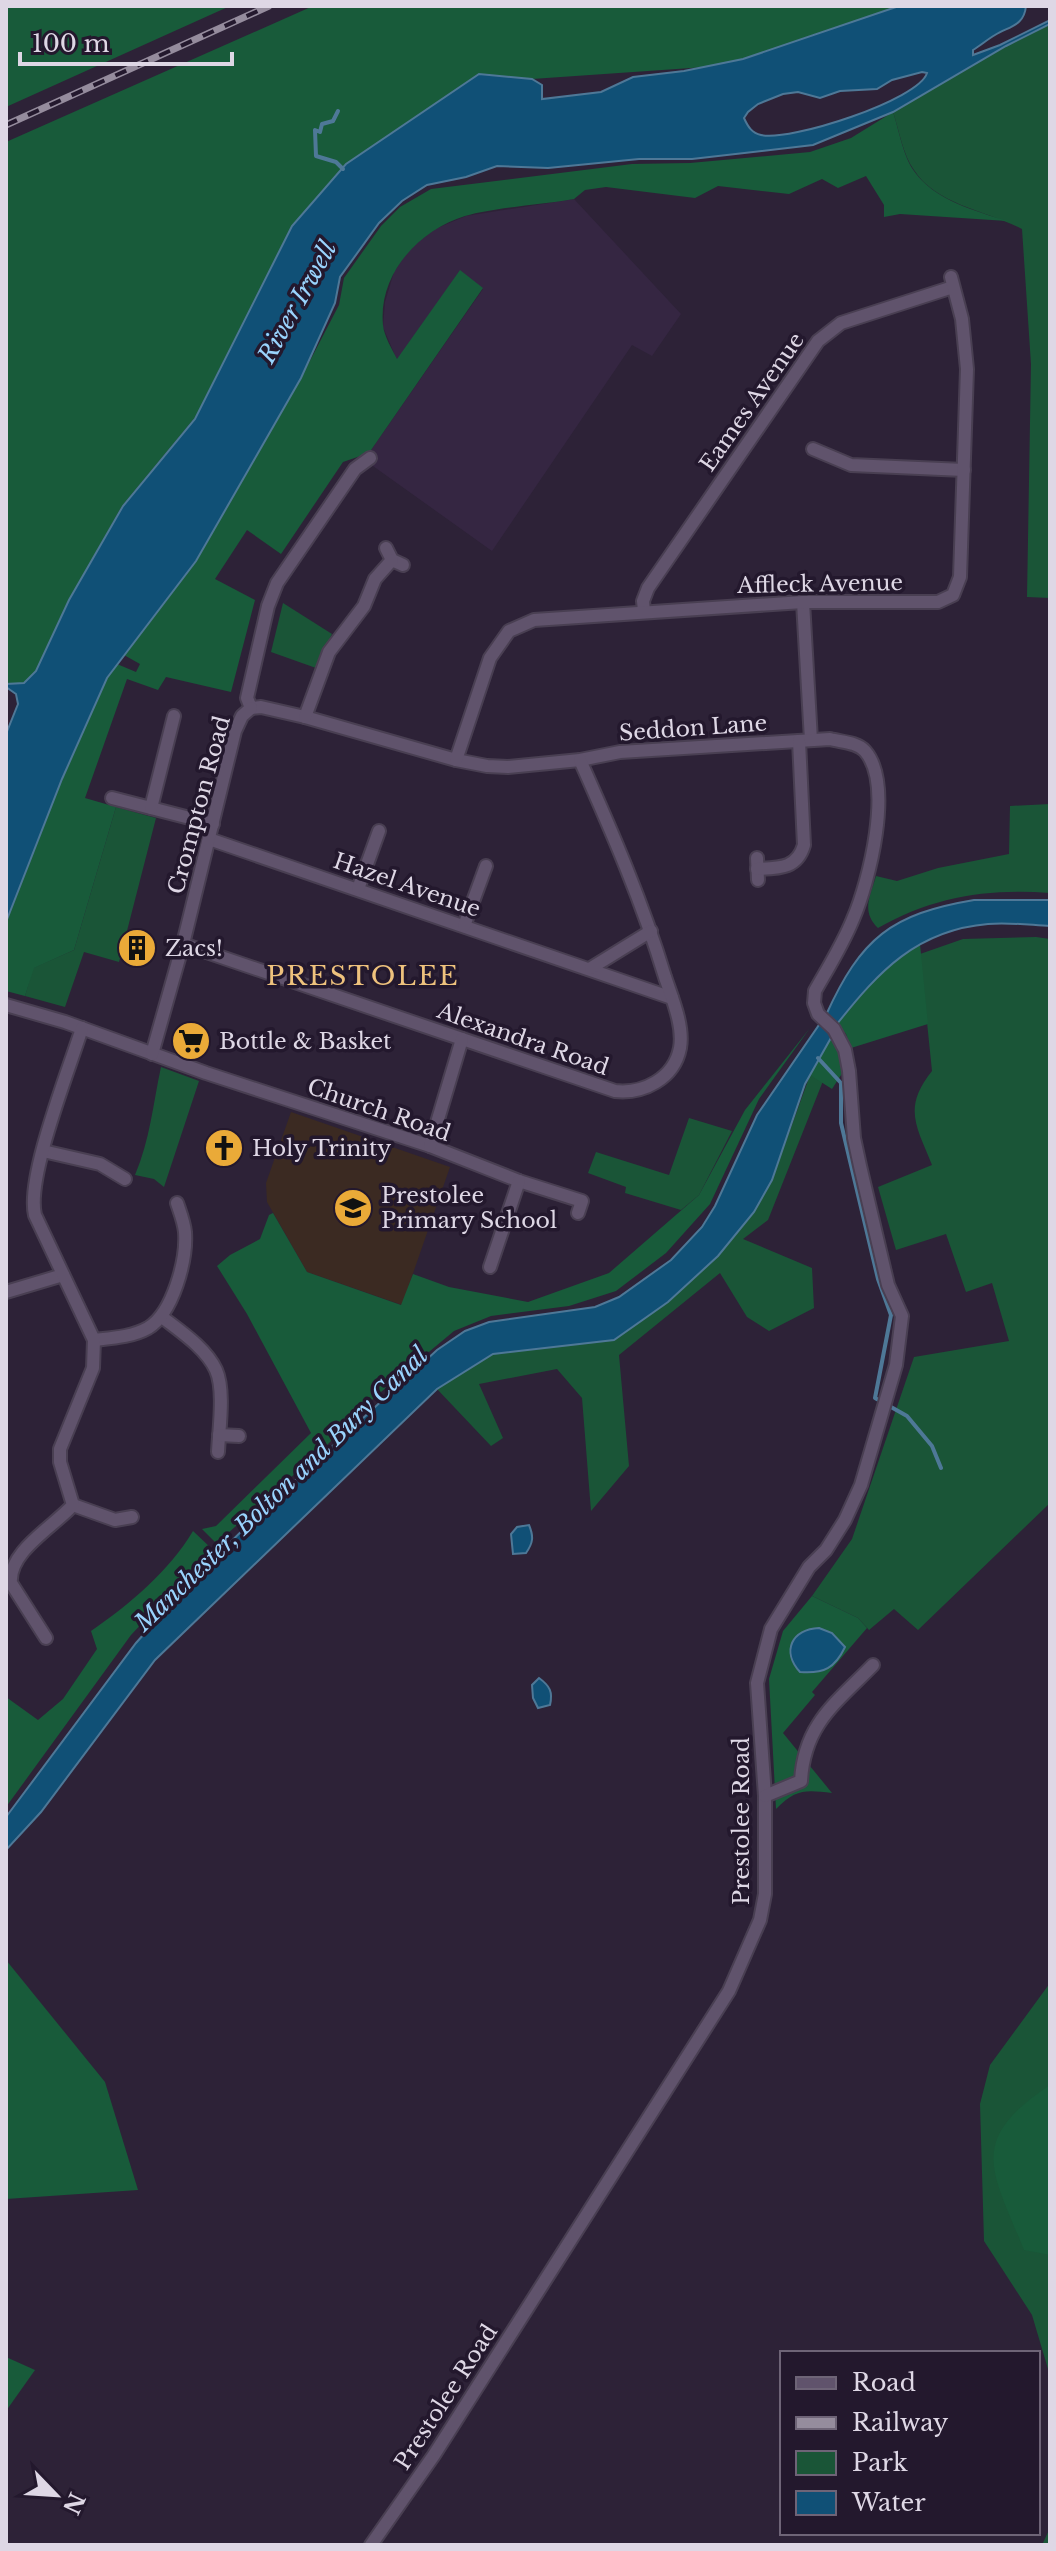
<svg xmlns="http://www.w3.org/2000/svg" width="1056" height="2551" font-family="'Libre Baskerville',serif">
<rect width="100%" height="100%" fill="#2d2237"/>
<!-- built -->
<path fill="#352642" d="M574 199 681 314 652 356 632 345 492 551 373 466 369 453 483 289 460 271 397 360 383 327 385 302 394 272 409 249 435 229 466 216Z"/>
<!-- education -->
<path fill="#3b2a22" d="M291 1112 450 1167 402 1305 307 1272 267 1202 266 1183Z"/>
<!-- green -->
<g fill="#1a5537">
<path d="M1050 24V598L1027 597 1031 364 1022 229C988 211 936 205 914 170 903 155 899 130 893 112L1006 46Z"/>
<path d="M283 603 332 634 316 668 271 652Z"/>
<path d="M1050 804V893C988 888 932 897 878 928 861 912 870 896 876 876L897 881 938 868 1009 854 1010 806Z"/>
<path d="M116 807 156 818 119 962 84 952 65 1007 25 996 33 968 74 950Z"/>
<path d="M1036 937 1050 939V1503L918 1630 894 1609 869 1630 858 1618 812 1596 852 1539 914 1357 1009 1341 992 1283 966 1292 946 1234 896 1250 878 1187 932 1165C917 1127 902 1108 932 1071L920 954 963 939Z"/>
<path d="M161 1067 199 1081 164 1187 154 1179 135 1175C150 1140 153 1104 161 1067Z"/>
<path d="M810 1075 823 1081 768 1220 743 1239 812 1268 814 1308 769 1331 747 1317 720 1273 619 1355 629 1466 591 1511 582 1398 557 1369 479 1384 503 1438 491 1446 437 1389 493 1354 614 1340 668 1302 718 1256 754 1212 772 1180Z"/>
<path d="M689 1118 732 1131 699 1195 681 1210 625 1193 626 1187 588 1173 596 1152 669 1175Z"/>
<path d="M1050 1983V2545H1042L1049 2530 1048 2369 1032 2315 984 2241 980 2104 990 2065Z"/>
</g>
<!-- forest -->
<g fill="#185b3a">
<path d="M6 6H230L6 107Z"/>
<path d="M313 6H899L749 64 532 79 479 74 122 506 69 600 36 671 24 683 6 684V142Z"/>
<path d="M893 112C899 130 903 156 914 171 934 200 976 211 1007 221L900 214 884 217V205L866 176 838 188 822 179 789 194 718 186 695 198 606 187 585 190 574 199C541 205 496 207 465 216 419 230 378 274 383 325 384 336 392 349 397 359L460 270 483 288 369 453 343 462 281 554 247 530 215 579 255 600 231 692 166 677 158 690 127 679 85 798 116 807 74 950 34 968 25 996 6 991V923L62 779 107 678 117 664 136 672 140 664 124 655 196 561 301 378 339 305 344 278 381 226 400 207 431 189 632 164 690 163 810 152 851 138Z"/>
<path d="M920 944 928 1024 851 1048 846 1034 837 1024C861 994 886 963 920 944Z"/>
<path d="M810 1028 759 1099 710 1204 666 1253 616 1291 569 1306 491 1316 454 1331 375 1397 324 1448 227 1534 215 1542 202 1529 216 1526 311 1433 247 1314 217 1266 230 1255 260 1239 269 1215 273 1213 307 1272 401 1305 413 1274 449 1287 528 1302 609 1273 699 1195 745 1110Z"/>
<path d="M832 1036 839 1050 843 1072 832 1089 810 1075Z"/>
<path d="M193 1531 212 1549 131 1635 6 1807V1697L38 1720 63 1699 97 1649 91 1631C129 1605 170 1570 193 1531Z"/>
<path d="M812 1596 858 1618 867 1628 812 1692 815 1695 783 1733 832 1793C805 1790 796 1789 776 1809L769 1679 783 1631Z"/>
<path d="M6 1960 105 2082 138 2190 6 2199Z"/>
<path d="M1050 2085V2255L1024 2250C992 2170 966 2141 1050 2085Z"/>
<path d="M6 2357 35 2370 6 2411Z"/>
</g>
<!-- water -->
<g fill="#105076" stroke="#4e7897" stroke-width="2" fill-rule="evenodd">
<path d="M899 6H1026C1024 26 1010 26 995 35 988 39 981 45 973 50V55L1000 45 1050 20V24L1006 46 893 112 813 145 692 159H639L548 168 497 166 466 177 427 185 402 201 379 223 340 277 335 303 301 378 196 561 107 678 62 779 6 922V734L18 704 16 694 6 687V684L24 683 36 671 69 600 123 506 195 419 292 226 346 164 479 74 532 79 542 85V99L601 92 633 77 684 71 743 59ZM922 72 927 73C919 100 789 142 761 135 752 133 748 127 744 118L748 112 758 104 783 94 798 92 820 98 840 91 877 89 892 80Z"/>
<path d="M974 900H1050V926C1030 925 1008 922 988 924 917 930 879 971 837 1024L826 1015C861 938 891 914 974 900Z"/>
<path d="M821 1022 832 1036 805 1084 772 1180 754 1212 718 1256 668 1302 614 1340 493 1354 437 1389 155 1660 41 1812 6 1850V1817L136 1643 195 1577 262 1511 437 1350 465 1331 489 1322 595 1307 619 1297 671 1260 702 1227 715 1206 757 1115Z"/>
<path d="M529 1525C534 1537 533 1543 526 1553L513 1554 511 1534 517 1527Z"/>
<path d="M819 1628 832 1633 845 1647C835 1668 824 1674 800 1672 781 1651 792 1629 819 1628Z"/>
<path d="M539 1678C550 1686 553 1692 550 1705L538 1708 533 1698 532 1685Z"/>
</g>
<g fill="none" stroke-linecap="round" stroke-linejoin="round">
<!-- stream -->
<g stroke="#4e7897" stroke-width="4">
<path d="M338 111 333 121 322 124 320 132 315 130 316 156 336 162 343 169"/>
<path d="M818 1058 841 1083V1123L878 1279 891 1315 875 1398 907 1416 932 1446 941 1468"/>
</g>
<defs>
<g id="minor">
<path d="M813 449 851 465 964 470"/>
<path d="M386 548 392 560 403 565"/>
<path d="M803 602 811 740"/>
<path d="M644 611 643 601 648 588 818 341 841 323 953 287"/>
<path d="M251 708 261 707 305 717 456 760 487 766 508 767 580 760 620 752 830 739C841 742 857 742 865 751 894 784 869 882 853 919 843 944 828 968 815 991L814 1003 818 1014 834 1029 845 1050 849 1071 854 1138 860 1166 888 1285 902 1316 896 1365 861 1485 845 1520 826 1550 809 1567 771 1629 757 1683 765 1796V1894L760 1920 729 1991 434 2455 371 2545"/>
<path d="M251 708 247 698 268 606 277 583 355 469 370 458"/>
<path d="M305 717 329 652 364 606 375 579 392 560"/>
<path d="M456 760 490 658 509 631 534 620 803 602H938L953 595 960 577 967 369 962 319 951 277"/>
<path d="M112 798 213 824"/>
<path d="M151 808 174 716"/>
<path d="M209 839 672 998"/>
<path d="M757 858 758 880"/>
<path d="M757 869C779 868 797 869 804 845L799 741"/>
<path d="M358 889 379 831"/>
<path d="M464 926 486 866"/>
<path d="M183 944 615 1091C643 1094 674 1079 680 1048 684 1026 672 998 665 977 642 901 612 832 580 760"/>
<path d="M591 968 651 931"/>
<path d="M6 1005 65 1022 206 1073 430 1146 519 1181 582 1201 578 1213"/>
<path d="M152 1054 183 944 235 731 242 716 251 708"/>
<path d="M430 1146 462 1039"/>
<path d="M43 1151 100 1164 125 1179"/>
<path d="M490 1267 519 1181"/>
<path d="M6 1292 63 1275"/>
<path d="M162 1317C180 1331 206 1348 216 1370 225 1390 219 1430 218 1452"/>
<path d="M94 1340C112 1338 132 1337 148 1328 173 1313 187 1260 185 1232 184 1222 180 1212 177 1203"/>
<path d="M219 1435 239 1436"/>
<path d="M73 1505 115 1520 132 1517"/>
<path d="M46 1638 11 1583C8 1552 53 1527 73 1505L60 1462V1449L93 1368 94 1340 35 1215C26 1177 69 1070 82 1028"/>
<path d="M765 1796 801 1781C804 1724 836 1703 873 1665"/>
</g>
</defs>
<!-- minor casing -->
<use href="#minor" stroke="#493f52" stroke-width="16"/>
<!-- minor -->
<use href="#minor" stroke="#60536c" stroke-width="12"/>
<defs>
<path id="rail" d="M6 125 269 6"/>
</defs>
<!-- rail casing -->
<use href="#rail" stroke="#958c9d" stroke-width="7"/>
<!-- rail -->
<use href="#rail" stroke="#23182d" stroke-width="4" stroke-dasharray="12" stroke-linecap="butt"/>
</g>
<!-- icons -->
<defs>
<symbol id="building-disc" viewBox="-11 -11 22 22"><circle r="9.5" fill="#eaaa38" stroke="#23182d"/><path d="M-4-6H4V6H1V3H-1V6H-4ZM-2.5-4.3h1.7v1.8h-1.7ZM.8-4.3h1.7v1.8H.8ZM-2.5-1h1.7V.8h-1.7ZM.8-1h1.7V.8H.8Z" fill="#111"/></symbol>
<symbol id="supermarket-disc" viewBox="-11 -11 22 22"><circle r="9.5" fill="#eaaa38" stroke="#23182d"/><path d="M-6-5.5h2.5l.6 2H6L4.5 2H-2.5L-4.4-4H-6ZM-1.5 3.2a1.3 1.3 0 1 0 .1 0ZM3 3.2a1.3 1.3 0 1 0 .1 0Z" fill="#111"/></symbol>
<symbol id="church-disc" viewBox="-11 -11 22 22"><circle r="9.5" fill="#eaaa38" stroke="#23182d"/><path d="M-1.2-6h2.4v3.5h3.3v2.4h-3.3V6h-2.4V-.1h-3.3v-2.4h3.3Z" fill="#111"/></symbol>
<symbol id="school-disc" viewBox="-11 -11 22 22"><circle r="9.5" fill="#eaaa38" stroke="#23182d"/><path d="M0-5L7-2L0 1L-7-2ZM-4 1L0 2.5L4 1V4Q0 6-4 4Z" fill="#111"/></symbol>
</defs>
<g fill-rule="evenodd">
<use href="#building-disc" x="115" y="926" width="44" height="44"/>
<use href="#supermarket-disc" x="169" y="1019" width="44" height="44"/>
<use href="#church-disc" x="202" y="1126" width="44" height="44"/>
<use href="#school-disc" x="331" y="1186" width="44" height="44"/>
</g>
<g text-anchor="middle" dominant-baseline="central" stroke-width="7" stroke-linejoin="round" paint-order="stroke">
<!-- street labels -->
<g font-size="22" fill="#ded7e5" stroke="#23182d">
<text transform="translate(752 402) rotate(-55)">Eames Avenue</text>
<text transform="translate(820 584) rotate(-1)">Affleck Avenue</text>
<text transform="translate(693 728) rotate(-4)">Seddon Lane</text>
<text transform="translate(199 805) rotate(-75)">Crompton Road</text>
<text transform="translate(407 885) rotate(19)">Hazel Avenue</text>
<text transform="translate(523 1039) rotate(19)">Alexandra Road</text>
<text transform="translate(379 1110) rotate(19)">Church Road</text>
<text transform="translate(741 1821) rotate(-90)">Prestolee Road</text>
<text transform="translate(446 2397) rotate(-57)">Prestolee Road</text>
</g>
<!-- poi labels -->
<g font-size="22" fill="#ded7e5" stroke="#23182d" text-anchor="start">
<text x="165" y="948">Zacs!</text>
<text x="219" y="1041">Bottle &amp; Basket</text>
<text x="252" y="1148">Holy Trinity</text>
<text x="381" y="1195">Prestolee<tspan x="381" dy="25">Primary School</tspan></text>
</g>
<!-- water labels -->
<g font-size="24" font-style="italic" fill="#99d3fd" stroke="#23182d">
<text transform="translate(297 302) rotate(-61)">River Irwell</text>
<text transform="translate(281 1489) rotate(-44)">Manchester, Bolton and Bury Canal</text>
</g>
<!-- quarter labels -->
<g font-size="26" letter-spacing="2" fill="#eec27d" stroke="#23182d">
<text x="363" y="976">PRESTOLEE</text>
</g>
</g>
<!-- border -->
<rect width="1056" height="2551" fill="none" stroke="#ded7e5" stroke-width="16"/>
<!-- legend -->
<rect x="780" y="2351" width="260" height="184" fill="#23182d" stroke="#6e6477" stroke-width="2"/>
<rect x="796" y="2377" width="40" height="12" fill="#60536c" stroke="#6e6477" stroke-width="2"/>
<text x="852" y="2391" font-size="24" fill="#ded7e5">Road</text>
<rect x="796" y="2417" width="40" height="12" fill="#958c9d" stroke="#6e6477" stroke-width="2"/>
<text x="852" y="2431" font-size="24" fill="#ded7e5">Railway</text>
<rect x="796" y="2451" width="40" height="24" fill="#1a5537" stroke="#6e6477" stroke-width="2"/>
<text x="852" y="2471" font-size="24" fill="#ded7e5">Park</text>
<rect x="796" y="2491" width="40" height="24" fill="#105076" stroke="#6e6477" stroke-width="2"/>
<text x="852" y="2511" font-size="24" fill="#ded7e5">Water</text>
<!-- north arrow -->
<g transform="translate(56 2495) rotate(115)" stroke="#23182d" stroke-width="6" paint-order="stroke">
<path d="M0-6L14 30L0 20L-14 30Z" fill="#ded7e5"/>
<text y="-12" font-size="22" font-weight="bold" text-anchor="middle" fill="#ded7e5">N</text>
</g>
<!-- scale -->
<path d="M20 52v12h212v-12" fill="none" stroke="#ded7e5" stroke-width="4"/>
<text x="32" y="52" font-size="24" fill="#ded7e5" stroke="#23182d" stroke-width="6" paint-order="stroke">100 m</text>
</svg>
